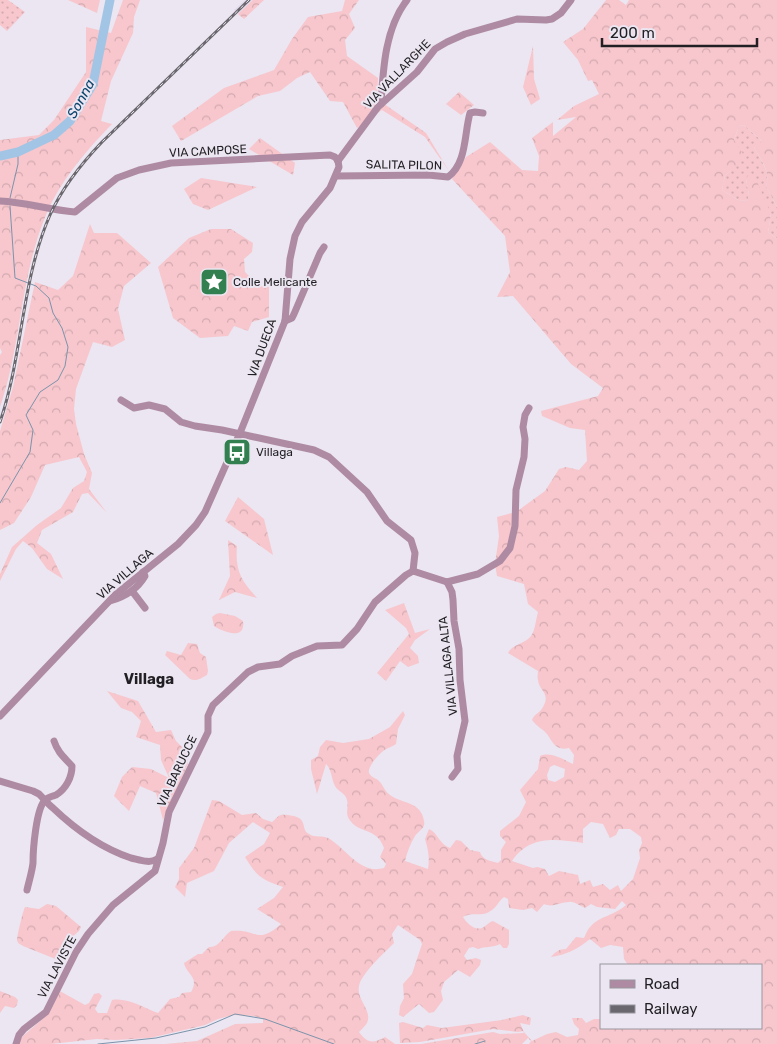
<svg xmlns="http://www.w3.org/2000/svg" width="777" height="1044" font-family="Rubik,sans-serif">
<defs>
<pattern id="grass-dots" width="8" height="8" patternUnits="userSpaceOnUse" patternTransform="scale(1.25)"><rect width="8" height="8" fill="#f7c7cd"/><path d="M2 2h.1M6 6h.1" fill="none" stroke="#d3aab0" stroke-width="1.8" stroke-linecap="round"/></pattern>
<pattern id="forest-crowns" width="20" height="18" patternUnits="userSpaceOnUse" patternTransform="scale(1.25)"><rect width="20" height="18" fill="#f7c7cd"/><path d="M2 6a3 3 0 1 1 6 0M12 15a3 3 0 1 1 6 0" fill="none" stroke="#d3aab0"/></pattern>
</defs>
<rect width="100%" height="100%" fill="#ebe6f1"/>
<!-- built -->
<path fill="#e3dbed" d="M245 0H253L238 14 234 10Z"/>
<!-- grass -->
<g fill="url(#grass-dots)">
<path d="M0 0H8L25 12 7 31 0 25Z"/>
<path d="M744 125 763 142 754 148C761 159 771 174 766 186L777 207V239L768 232 771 214 746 178 749 196 747 201 738 200 722 190 725 175 731 171 734 140 739 126Z"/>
</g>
<!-- forest -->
<g fill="url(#forest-crowns)" fill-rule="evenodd">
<path d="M68 0H100L97 13Z"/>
<path d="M123 0H140L134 17 133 33 111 81 101 121 112 124C85 152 58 183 44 220 20 280 21 347 0 407V355L2 352 0 348V140L39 135 54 120 86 72V27L111 33Z"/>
<path d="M253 0H264L244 19 238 14Z"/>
<path d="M345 0H359L349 14 355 28 345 40 347 56 378 78 377 99 426 133 449 171 425 137 382 110 357 128 343 102 330 101 310 72 297 78 280 91 258 96 181 141 172 126 224 88 274 70 292 39 308 17 342 11Z"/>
<path d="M606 0H619L626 5 629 0H777V207L766 186C771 173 761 159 754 148L762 141 744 125 739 126 734 140 745 157 731 171 725 175 722 190 738 200 747 201 749 196 746 178 750 172 755 177 771 214 768 232 777 239V1044H529L531 1041 528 1038 522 1044H421L493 1032 500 1034 524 1033 523 1031 518 1032 493 1029 420 1042 400 1043 399 1023 403 1022 423 1028 427 1025 442 1028 502 1020 523 1015 531 1018 530 1025 520 1023 524 1032 532 1041 547 1034 556 1032 567 1037 578 1035 579 1029 574 1024 572 1018H582L586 1023 594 1019H601V1028H761V965H628L624 959 623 947 610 945 601 948 590 939C578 949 566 955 551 957 555 952 559 949 566 949L576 937 584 938C586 934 587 930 590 927 599 916 616 915 626 905L622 901 615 909 597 907 591 904 585 908C580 906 574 901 569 902 560 902 553 908 544 904L537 912 532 908 523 910 509 908 508 899 504 897C497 902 498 908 487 913 479 916 471 912 463 917 466 922 474 931 482 928 486 926 489 922 493 921L509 930V944L507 948H503L500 944C493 948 485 946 478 949L473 947 469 948 464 956 467 960 476 958 481 960 480 965 470 977 458 970 444 982 441 991 443 1000 434 1012 429 1013 419 1004 403 1017 399 1015 400 1006 404 998 403 984 412 974 422 944 420 940 398 925 392 934 394 943C384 953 361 974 359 986 356 1000 373 1010 367 1023 365 1026 361 1030 359 1032 367 1043 373 1044 385 1037L395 1044H165L197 1041 235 1024 263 1023V1019L254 1016 233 1015 218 1019 205 1025 150 1038 115 1040 97 1039 51 1044H18L23 1036 47 1015 58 990 85 1005 89 1003 94 994 99 993 102 996 95 1009 98 1013H107L112 1000C127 997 144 1008 158 1013L170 999 179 997 182 993 191 992C200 977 186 974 184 963L198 954H202L209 947C219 948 223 936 231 931 258 928 256 946 281 924L257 909 274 898 283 887C261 879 258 878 245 857L264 844 270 833 253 822 229 843 214 871 187 883 185 897 175 887 179 879V868L194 848 212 800 219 801 242 815 256 813 263 819 272 822C275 820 277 816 281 815 286 814 300 816 302 821 305 826 303 831 309 834 315 838 322 835 328 838 346 848 360 875 384 868L386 864 380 857 384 848C377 827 358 834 349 819 345 813 349 807 347 800 345 792 338 792 335 786 331 778 332 770 326 764L317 794 311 769V760L318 756 320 747 326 740 343 743 369 739 390 727 403 711 405 715 398 729 396 744C392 747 386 748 382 752 378 755 367 768 369 773 371 777 375 778 378 780 383 784 384 791 390 795 402 804 421 801 424 821 426 828 418 831 415 836 410 844 407 853 405 861L428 869C430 858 428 849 425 839L429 829C438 833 439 844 450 848L456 840 461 841 470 850 480 852C482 860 491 861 498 863L501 860V850L506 842 500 836V831L519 816 526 802 520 790 538 769 540 756C551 751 564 760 573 764L574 755 569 748C556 751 553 743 547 734 543 729 536 726 532 720 534 714 540 713 543 707 551 693 539 691 538 680 537 677 538 674 538 671L508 653C512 644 525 644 531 636 535 631 536 619 538 612L528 604 524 584 497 576 495 564 499 536 497 517 516 512 545 491 559 469 566 467 579 470 587 461 585 430 570 428 542 416 541 411 598 396 603 388 571 364 513 296 497 297 510 272 505 236 452 179 466 157 490 142 522 170 538 171 539 156 532 138 553 122V136L576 117 557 120 574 106 599 94 592 80 588 81 578 60 563 42 583 29ZM554 765 565 769 564 777 555 782 548 780 547 775 550 767ZM591 822 603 824 610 838 616 835 619 829H630L641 837 642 843 639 850 640 858 633 879 621 891 618 885 610 890 603 884 593 887 590 880 580 884 578 875 559 871 549 876 545 869 537 867 533 868 512 861C530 835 555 839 583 843V829Z"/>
<path d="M533 46 534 79 540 99 531 105 523 87Z"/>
<path d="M459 92 474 105 461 115 446 104Z"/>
<path d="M260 138 295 163 293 175 249 149Z"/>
<path d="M201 178 257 187 208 210 193 204 184 189Z"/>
<path d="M90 224 94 233H117L151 263 124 286 118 309 125 340 112 347 93 342 76 389 74 409 76 424 84 454 92 473 89 489 107 513 88 493 82 494 73 512 42 530 37 543 51 554 63 579 47 569 32 548 23 541 16 549 0 581V574L12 547 37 525 61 508 73 488 84 481 87 472 79 457 45 465 31 497 14 523 0 530V431L13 387 35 282 58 290 73 276Z"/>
<path d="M211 229H231L253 243 252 252 244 259 245 272 259 286 269 287V317L252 322 248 331 234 326 228 336 200 338 173 318 158 267 189 238Z"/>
<path d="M238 497 264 519 273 555 225 521Z"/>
<path d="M228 540 237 546C235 571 241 580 257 598L235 592 219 600 230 576Z"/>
<path d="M404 603 415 633 430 629 415 640 410 648 418 656 419 663 408 667 400 661 386 681 377 673 409 634 406 628 385 610Z"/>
<path d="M220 613 235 616 243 621C246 641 223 632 214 626L212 617 216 614Z"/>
<path d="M188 643 197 644 200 653 206 657 208 671 207 675C201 678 197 682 190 679L165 655 167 651 181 655Z"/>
<path d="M107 691 138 701 156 732 171 730 176 741 186 751 188 764 163 820 156 793 140 786 129 811 114 796 122 777 132 767 151 769 169 778 161 760 160 745 136 737 141 721 132 712 121 708Z"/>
<path d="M47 904 56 906 81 927 79 931 69 940 66 954 58 960 23 946C20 944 18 944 17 940 17 937 23 910 25 907L39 909Z"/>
<path d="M0 991 15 997 18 1000 17 1005 14 1008 5 1006 0 1013Z"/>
</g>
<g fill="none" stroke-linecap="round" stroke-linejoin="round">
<!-- stream -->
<g stroke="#7b93ab" stroke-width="1">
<path d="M10 198 18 164V152"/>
<path d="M0 503 30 452 33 430 26 415 40 392 58 380 65 366 68 347 62 328 53 313 49 298 36 286 15 278 10 206"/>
<path d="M98 1044 156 1038 205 1027 235 1014 265 1019 334 1044"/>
<path d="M475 1044 485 1041"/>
</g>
<!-- river -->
<path stroke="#a2c5e5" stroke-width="9" d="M0 156 18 152 54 135 70 121 93 84 110 0"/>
<!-- minor -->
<g stroke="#ae8ba2" stroke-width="7">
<path d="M381 104C383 70 385 28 407 0"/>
<path d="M338 161 378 107 417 72 435 49 447 42 465 34 517 19 546 20 552 19 561 13 571 0"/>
<path d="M337 176 428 175 448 177C467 163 464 134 470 113L475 112 483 113"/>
<path d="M0 201C25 202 49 210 75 212L117 178 139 170 171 163 330 155 335 157 338 161"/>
<path d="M285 321 292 318 294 314 320 253 324 247"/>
<path d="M121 400 134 408 149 405 165 409 181 422 195 426 222 430 314 450 329 457 367 492 387 521 411 540 415 553 413 571"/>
<path d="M413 571 447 582 478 574 500 561 510 548 515 526 516 490 524 457 525 439 523 427 525 415 529 408"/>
<path d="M447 582 452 592 453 600 454 621 459 649 460 680 465 721 457 756 458 769 452 777"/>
<path d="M132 591 145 608"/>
<path d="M110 601C124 597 137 590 145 576L143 572"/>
<path d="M0 716 115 595 178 544 196 525 205 512 240 433 285 321 290 259 295 236 302 222 330 188 339 167 338 161"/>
<path d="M0 781 33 791 39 794C44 799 48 804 53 808 76 830 101 848 131 858 140 860 150 864 157 859"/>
<path d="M27 890C29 881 32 872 33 863 33 850 36 809 45 800 48 797 53 796 56 795 66 789 72 777 72 766 64 757 58 753 54 741"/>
<path d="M16 1044 19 1035 24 1029 46 1012 76 952 88 934 113 905 155 871 163 843 169 812 208 732V716L213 705 248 672 258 667 280 664 292 656 317 646 342 645 357 629 375 602 406 575 413 571"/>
</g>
<defs>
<path id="rail" d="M0 422C23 355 21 281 50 215 62 188 82 163 102 142L249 0"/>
</defs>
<!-- rail casing -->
<use href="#rail" stroke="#6a676e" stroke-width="3"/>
<!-- rail -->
<use href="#rail" stroke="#ebe6f1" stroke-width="1" stroke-dasharray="4" stroke-linecap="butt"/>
</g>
<!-- icons -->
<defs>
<symbol id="sight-square" viewBox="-11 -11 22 22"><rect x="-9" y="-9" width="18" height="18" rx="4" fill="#327f4f" stroke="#ebe6f1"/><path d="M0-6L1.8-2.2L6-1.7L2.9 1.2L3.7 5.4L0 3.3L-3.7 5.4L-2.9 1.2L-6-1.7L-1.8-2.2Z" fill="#fff"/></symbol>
<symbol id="bus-square" viewBox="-11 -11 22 22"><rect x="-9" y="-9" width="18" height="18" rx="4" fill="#327f4f" stroke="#ebe6f1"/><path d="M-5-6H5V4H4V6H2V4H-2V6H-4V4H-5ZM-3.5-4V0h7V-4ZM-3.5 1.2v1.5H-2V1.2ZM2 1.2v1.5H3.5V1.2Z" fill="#fff"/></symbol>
</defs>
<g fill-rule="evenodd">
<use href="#sight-square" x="198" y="266" width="32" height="32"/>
<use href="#bus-square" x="221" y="436" width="32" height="32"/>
</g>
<g text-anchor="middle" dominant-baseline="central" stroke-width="4" stroke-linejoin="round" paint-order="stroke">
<!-- street labels -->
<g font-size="12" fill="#211f23" stroke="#ebe6f1">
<text transform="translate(397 74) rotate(-46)">VIA VALLARGHE</text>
<text transform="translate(208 151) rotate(-3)">VIA CAMPOSE</text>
<text transform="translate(404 165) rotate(1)">SALITA PILON</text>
<text transform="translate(262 348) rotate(-70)">VIA DUECA</text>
<text transform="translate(125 574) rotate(-41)">VIA VILLAGA</text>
<text transform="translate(448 666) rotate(-96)">VIA VILLAGA ALTA</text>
<text transform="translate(177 771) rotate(-65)">VIA BARUCCE</text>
<text transform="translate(57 967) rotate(-62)">VIA LAVISTE</text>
</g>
<!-- poi labels -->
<g font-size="12" fill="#211f23" stroke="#ebe6f1" text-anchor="start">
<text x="233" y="282">Colle Melicante</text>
<text x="256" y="452">Villaga</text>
</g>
<!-- water labels -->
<g font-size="14" font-style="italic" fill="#0c456d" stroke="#ebe6f1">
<text transform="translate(81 99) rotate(-61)">Sonna</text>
</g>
<!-- quarter labels -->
<g font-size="15" font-weight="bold" fill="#211f23" stroke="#ebe6f1">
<text x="149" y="679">Villaga</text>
</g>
</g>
<!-- legend -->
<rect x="600" y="964" width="162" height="65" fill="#ebe6f1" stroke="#9a969f"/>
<rect x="610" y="980" width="25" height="8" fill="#ae8ba2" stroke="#9a969f"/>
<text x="644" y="989" font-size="15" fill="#211f23">Road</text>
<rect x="610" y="1005" width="25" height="8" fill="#6a676e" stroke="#9a969f"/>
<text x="644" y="1014" font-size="15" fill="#211f23">Railway</text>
<!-- scale -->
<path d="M602 38v8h155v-8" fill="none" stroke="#211f23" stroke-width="2.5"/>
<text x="610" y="38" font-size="15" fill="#211f23" stroke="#ebe6f1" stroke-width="4" paint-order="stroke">200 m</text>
</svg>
